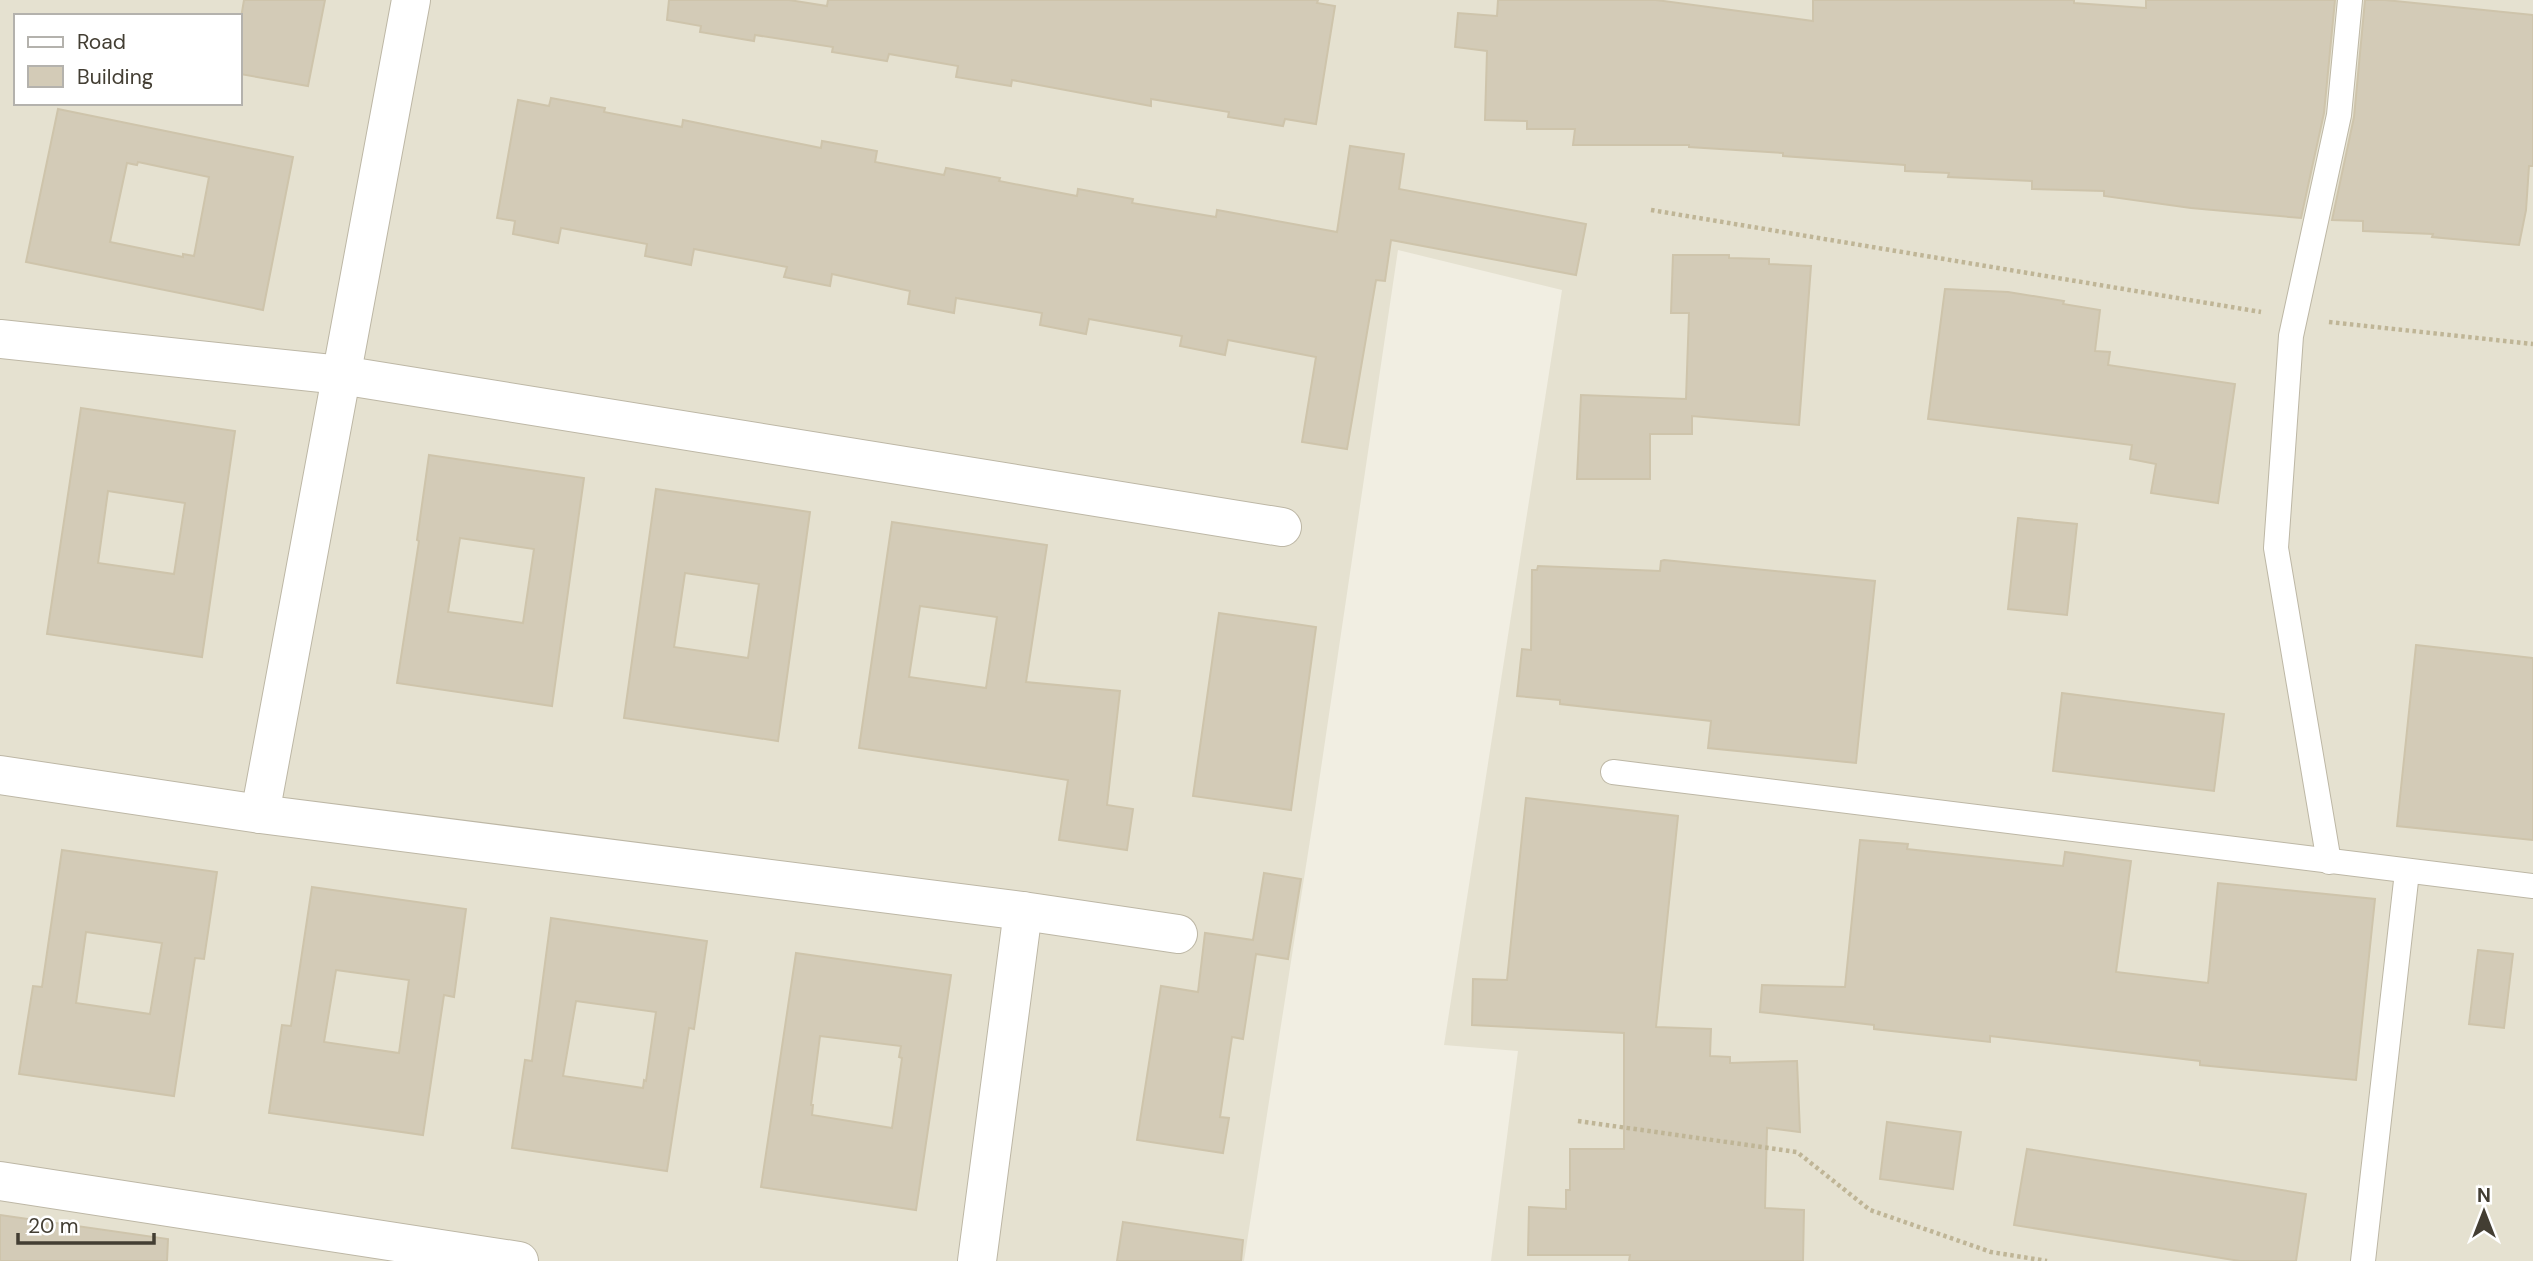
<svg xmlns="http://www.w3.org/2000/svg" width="2533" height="1261" font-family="'DM Sans',sans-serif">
<rect width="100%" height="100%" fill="#f1eee2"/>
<!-- residential -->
<path fill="#e5e1d0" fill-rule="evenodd" d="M0 0H2533V1261H1491L1518 1051 1444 1045 1562 290 1398 250 1316 802 1244 1261H0ZM16 16H240V103H16Z"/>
<!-- building -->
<g fill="#d3cbb7" stroke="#cec4ab" stroke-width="2" fill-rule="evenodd">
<path d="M244 0H325L308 86 240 74V24Z"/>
<path d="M669 0H789L827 6 828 0H1318L1317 3 1335 6 1316 124 1285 119 1283 126 1228 117 1229 112 1151 99V106L1012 80 1011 86 956 77 958 66 889 54 887 61 832 52 833 47 755 35 754 41 700 32 701 26 667 20Z"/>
<path d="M1498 0H1656L1813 21V0H2074V3L2146 8V0H2335L2324 113 2301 218 2191 208 2104 196V191L2032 189V181L1948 177 1949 173 1905 171V165L1783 156V153L1689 147V145H1573L1575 129H1527V121L1485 120 1487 51 1455 47 1458 13 1497 16Z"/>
<path d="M2365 0H2385L2533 15V166H2529L2526 210 2519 245 2432 237 2433 234 2363 231V221L2332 220 2354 117Z"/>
<path d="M551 98 605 108 604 112 682 127 683 120 821 148 822 141 877 151 875 162 944 175 946 168 1000 178 999 181 1077 196 1078 189 1133 199 1132 203 1216 217 1217 210 1337 232 1350 146 1404 154 1399 189 1586 224 1576 275 1391 240 1385 281 1376 280 1347 449 1302 442 1316 357 1228 340 1225 355 1180 346 1182 336 1089 319 1086 334 1040 325 1042 313 956 298 954 313 908 304 910 291 832 274 830 286 784 277 787 267 694 249 691 265 645 256 647 244 561 228 558 243 513 234 515 221 497 218 518 100 549 106Z"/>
<path d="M58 109 293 157 263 310 26 262ZM138 162 209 177 194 256 183 254V257L110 242 127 163 137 165Z"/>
<path d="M1673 255H1729V258L1769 259V264L1811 266 1799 425 1692 416V434H1650V479H1577L1581 395 1686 399 1689 313H1671Z"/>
<path d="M1945 289 2008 292 2064 301 2063 304 2100 310 2095 351 2110 352 2108 365 2235 384 2218 503 2151 493 2156 464 2130 459 2132 445 1928 419Z"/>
<path d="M81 408 235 431 202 657 47 634ZM108 491 185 503 174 574 98 563Z"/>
<path d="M429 455 584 478 552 706 397 683 419 541 417 540ZM460 538 534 549 523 623 448 612Z"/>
<path d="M656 489 810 512 778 741 624 718ZM685 573 759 584 748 658 674 647Z"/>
<path d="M2018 518 2077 524 2067 615 2008 609Z"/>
<path d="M892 522 1047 545 1026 682 1120 691 1107 805 1133 809 1127 850 1059 840 1068 780 859 748ZM920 606 997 617 986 688 909 677Z"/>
<path d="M1664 560 1875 581 1856 763 1708 748 1711 721 1560 704V700L1517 696 1522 649 1531 650 1532 570H1537L1538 566 1660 571 1661 561Z"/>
<path d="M1219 613 1316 627 1291 810 1193 796Z"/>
<path d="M2416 645 2533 658V840L2397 826Z"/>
<path d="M2062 693 2224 714 2214 791 2053 771Z"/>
<path d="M1526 798 1678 816 1656 1027 1711 1029 1710 1056 1730 1057V1063L1797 1061 1800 1132 1767 1128 1765 1208 1804 1210 1803 1261H1629L1630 1255H1528L1529 1207 1566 1209V1190H1570V1149H1624V1033L1472 1025 1473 979 1507 980Z"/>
<path d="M1860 840 1908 844 1907 849 2063 866 2065 852 2131 861 2116 972 2208 983 2218 883 2375 899 2356 1080 2200 1065V1061L1990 1036V1042L1874 1029V1025L1760 1012 1762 985 1845 987Z"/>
<path d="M62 850 217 872 204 959 195 958 174 1096 19 1074 33 986 42 987ZM86 932 162 943 150 1014 76 1003Z"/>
<path d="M1264 873 1301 879 1288 959 1256 954 1243 1039 1232 1037 1220 1117 1229 1118 1223 1153 1137 1140 1161 986 1198 992 1205 933 1253 940Z"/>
<path d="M312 887 466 909 454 997 444 995 423 1135 269 1113 282 1025 291 1026ZM336 970 409 980 399 1053 324 1042Z"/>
<path d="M551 918 707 941 694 1029 689 1028 667 1171 512 1148 525 1060 532 1061ZM576 1001 656 1012 646 1081 644 1080 643 1088 563 1076Z"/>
<path d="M2478 950 2513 954 2504 1028 2469 1024Z"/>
<path d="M796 953 951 975 916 1210 761 1187ZM820 1036 901 1046 899 1057 902 1058 892 1128 812 1115 813 1105H811Z"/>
<path d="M1887 1122 1961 1132 1953 1189 1880 1179Z"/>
<path d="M2027 1149 2306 1194 2296 1261H2240L2014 1225Z"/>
<path d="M0 1215 168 1239 167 1261H0Z"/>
<path d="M1123 1222 1243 1240 1241 1261H1117Z"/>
</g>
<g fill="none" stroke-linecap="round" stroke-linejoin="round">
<defs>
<g id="lane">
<path d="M1613 772 2533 886"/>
<path d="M2329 862 2276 548 2291 336 2339 115 2350 0"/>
<path d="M2363 1261 2407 872"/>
</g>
<g id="street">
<path d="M0 339 341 375 1282 527"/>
<path d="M0 775 260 814 1023 911 1178 934"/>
<path d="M260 814 411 0"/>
<path d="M0 1181 519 1261"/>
<path d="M977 1261 1023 911"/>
</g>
</defs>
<!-- lane casing -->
<use href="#lane" stroke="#bdb7a5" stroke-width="26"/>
<!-- street casing -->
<use href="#street" stroke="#bdb7a5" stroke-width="40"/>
<!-- path -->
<g stroke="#bfb596" stroke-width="4.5" stroke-dasharray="3.5 3.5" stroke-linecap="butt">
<path d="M1651 210 2261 312"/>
<path d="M2329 322 2533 344"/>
<path d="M1578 1121 1797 1152 1870 1210 1991 1252 2047 1261"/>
</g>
<!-- lane -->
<use href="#lane" stroke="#fff" stroke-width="24"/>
<!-- street -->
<use href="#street" stroke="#fff" stroke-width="38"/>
</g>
<!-- legend -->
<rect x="14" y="14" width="228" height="91" fill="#ffffff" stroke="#b4b2ad" stroke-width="2"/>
<rect x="28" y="37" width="35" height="10" fill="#ffffff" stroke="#b4b2ad" stroke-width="2"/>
<text x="77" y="49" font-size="21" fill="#433e33">Road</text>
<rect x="28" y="66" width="35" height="21" fill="#d3cbb7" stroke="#b4b2ad" stroke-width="2"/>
<text x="77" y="84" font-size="21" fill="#433e33">Building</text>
<!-- north arrow -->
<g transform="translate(2484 1212)" stroke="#ffffff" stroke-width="5" paint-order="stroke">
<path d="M0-5L12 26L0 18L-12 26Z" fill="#433e33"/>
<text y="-10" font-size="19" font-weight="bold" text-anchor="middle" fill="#433e33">N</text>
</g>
<!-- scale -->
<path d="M18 1233v10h136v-10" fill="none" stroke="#433e33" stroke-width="3.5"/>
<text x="28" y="1233" font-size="21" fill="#433e33" stroke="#ffffff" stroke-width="5" paint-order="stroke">20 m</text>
</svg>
